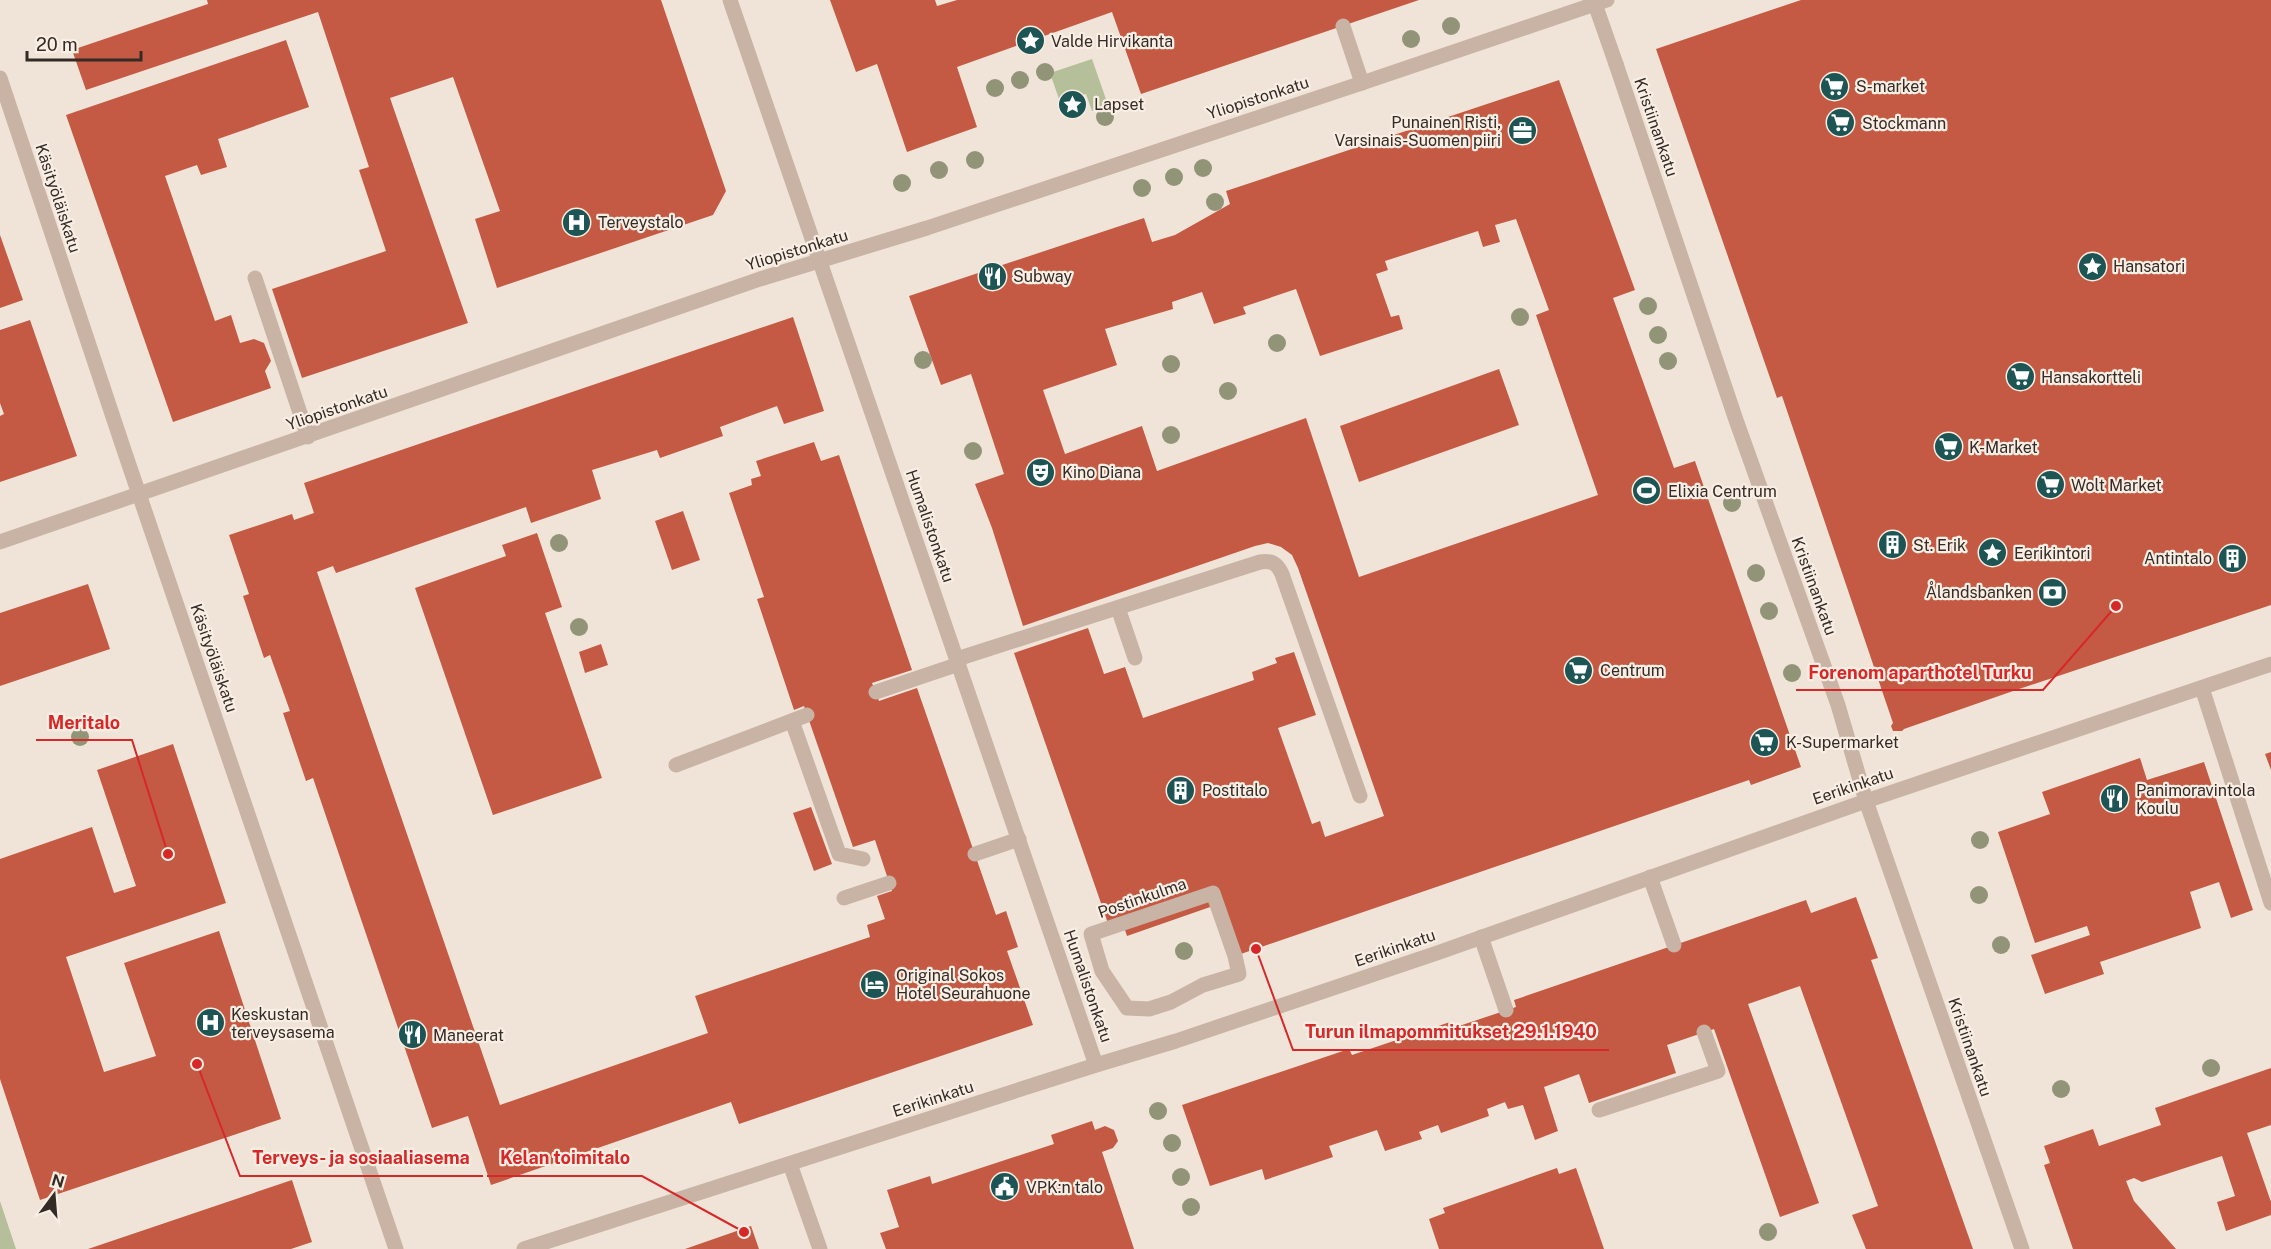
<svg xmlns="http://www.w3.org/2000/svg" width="2271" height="1249" font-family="'Public Sans',sans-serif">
<rect width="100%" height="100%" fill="#f0e4d8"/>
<!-- green -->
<g fill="#b5bf99">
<path d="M1092 59 1108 105 1092 111 1086 94 1060 102 1050 73Z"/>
<path d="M0 1201 16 1249H0Z"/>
</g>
<!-- building -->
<g fill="#c45a43" fill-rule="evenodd">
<path d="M207 0H661L726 191 713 215 497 288 475 219 500 211 453 77 390 98 468 323 302 378 272 289 386 251 359 170 369 167 318 12 86 90 72 50 208 4Z"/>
<path d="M830 0H935L937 6 957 0H1419L1141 94 1112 12 957 67 977 127 907 152 877 64 856 72Z"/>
<path d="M1801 0H2271V605L2016 690 1904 729 1902 731H1893L1891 726 1893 723 1782 396 1777 398 1656 49Z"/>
<path d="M286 40 309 107 218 139 227 167 201 175 197 165 165 176 215 321 231 315 240 343 254 339 264 343 271 361 265 371 271 388 173 422 66 115Z"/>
<path d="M1559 80 1635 290 1613 298 1674 468 1695 461 1696 464 1801 767 1751 785 1749 780 1235 956 1213 906 1127 936 1123 924 1110 929 1014 653 1088 628 1104 674 1125 667 1143 718 1254 680 1252 672 1277 663 1275 658 1294 652 1316 715 1278 728 1312 824 1320 821 1325 837 1384 816 1298 568 1292 555 1281 547 1268 543 1255 546 1023 626 992 528 975 484 1004 474 971 374 941 385 909 296 1144 218 1152 242 1175 235 1230 204 1226 191ZM1516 219 1549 310 1536 315 1598 495 1359 577 1306 418 1157 471 1142 426 1065 454 1043 390 1117 365 1105 329 1173 309 1172 302 1202 292 1214 324 1246 314 1243 307 1296 289 1320 356 1403 329 1399 315 1391 317 1376 274 1388 270 1385 261 1478 231 1483 247 1500 242 1495 225Z"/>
<path d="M0 235 23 300 0 308Z"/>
<path d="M793 317 824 411 784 424 777 406 720 427 723 436 660 458 657 450 592 470 601 499 531 523 526 507 336 573 333 566 317 572 500 1105 708 1033 695 996 870 937 867 925 885 919 877 896 892 891 875 840 853 847 804 706 794 710 757 599 764 597 729 493 752 485 751 479 761 476 756 461 814 442 821 461 839 455 912 670 872 683 879 701 917 688 996 915 1006 911 1018 947 1007 951 1033 1025 739 1124 731 1102 491 1185 468 1116 432 1128 313 778 306 781 283 713 290 711 270 655 264 658 243 596 249 594 229 535 292 514 294 520 314 513 304 483Z"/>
<path d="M30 320 77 456 0 482V416L4 414 0 403V330Z"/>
<path d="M1499 369 1519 425 1359 482 1340 426Z"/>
<path d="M683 511 700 560 672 570 655 521Z"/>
<path d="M537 533 562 607 545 613 602 778 493 815 415 588 506 556 502 545Z"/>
<path d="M88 584 110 649 0 686V613Z"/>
<path d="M601 644 608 665 585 673 579 652Z"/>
<path d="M173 744 226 903 66 957 104 1072 156 1056 124 963 219 931 281 1119 40 1200 0 1079V859L92 827 114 893 136 886 97 770Z"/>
<path d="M2271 752V770L2265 754Z"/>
<path d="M2140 758 2147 780 2204 762 2253 910 2231 918 2219 882 2190 892 2201 928 2100 962 2104 974 2045 994 2031 955 2090 935 2087 926 2035 943 1998 832 2050 814 2042 792Z"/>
<path d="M811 807 832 864 814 871 793 813Z"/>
<path d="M1856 897 1878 958 1871 960 1973 1249H1866L1852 1215 1878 1206 1800 986 1748 1004 1819 1203 1780 1217 1714 1029 1667 1045 1676 1073 1589 1103 1579 1074 1544 1087 1558 1131 1535 1140 1523 1105 1508 1109 1505 1102 1487 1109 1489 1116 1441 1133 1438 1125 1419 1132 1422 1139 1385 1151 1377 1130 1329 1146 1333 1157 1265 1180 1262 1169 1210 1186 1182 1105 1349 1049 1352 1055 1450 1022 1453 1028 1516 1007 1514 1000 1806 900 1811 913Z"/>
<path d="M2271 1068V1125L2247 1133 2271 1202V1215L2226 1231 2217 1202 2235 1196 2222 1156 2142 1182 2134 1178 2126 1181 2134 1201 2176 1249H2073L2044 1165 2050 1163 2044 1146 2093 1129 2099 1146 2161 1125 2155 1108Z"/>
<path d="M1092 1121 1095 1130 1105 1126 1114 1130 1118 1141 1113 1148 1102 1152 1134 1249H886L880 1233 899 1227 887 1190 930 1176 932 1184 1054 1144 1051 1135Z"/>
<path d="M1557 1168 1559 1174 1576 1168 1604 1249H1439L1429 1219 1445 1213 1443 1208Z"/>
<path d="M292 1180 312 1242 291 1249H88Z"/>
<path d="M751 1226 759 1249H685Z"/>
</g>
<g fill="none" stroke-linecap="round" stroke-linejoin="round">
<!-- service -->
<g stroke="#c8b3a5" stroke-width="15">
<path d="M1343 26 1362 83"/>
<path d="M255 278 308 437"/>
<path d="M1118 608 1135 658"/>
<path d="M957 659 1260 562C1271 560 1277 563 1282 574L1360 796"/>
<path d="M2202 688 2271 903"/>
<path d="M876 692 959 664"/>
<path d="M792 721 839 854 863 859"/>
<path d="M676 765 807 715"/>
<path d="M975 854 1019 839"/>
<path d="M1650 877 1674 945"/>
<path d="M844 898 889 883"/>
<path d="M1481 937 1506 1010"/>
<path d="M1599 1110 1718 1071 1704 1032"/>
</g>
<!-- pedestrian -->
<g stroke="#c8b3a5" stroke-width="15">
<path d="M1595 4 1616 64"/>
<path d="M1362 83 1607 0"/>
<path d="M1213 893 1235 956 1239 974 1203 985 1171 1002 1149 1009 1127 1008 1102 971 1091 934Z"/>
</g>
<!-- minor -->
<g stroke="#c8b3a5" stroke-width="15">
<path d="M1616 64 1736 420 1838 705 1866 801 2022 1249"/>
<path d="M0 78 125 453 396 1249"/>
<path d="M0 542 760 279 927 228 1362 83"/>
<path d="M1866 801 2271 664"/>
<path d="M790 1164 820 1249"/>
</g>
<!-- tertiary -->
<g stroke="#c8b3a5" stroke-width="15">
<path d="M730 0 1096 1065"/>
<path d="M524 1249 1096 1065 1176 1041 1437 953 1866 801"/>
</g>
</g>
<!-- trees -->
<g fill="#929478">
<circle cx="1451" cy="26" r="9"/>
<circle cx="1411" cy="39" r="9"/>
<circle cx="1045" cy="72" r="9"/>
<circle cx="1020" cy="80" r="9"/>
<circle cx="995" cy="88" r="9"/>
<circle cx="1105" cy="117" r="9"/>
<circle cx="975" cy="160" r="9"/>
<circle cx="1203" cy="168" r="9"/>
<circle cx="939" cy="170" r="9"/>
<circle cx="1174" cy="177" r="9"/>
<circle cx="902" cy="183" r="9"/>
<circle cx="1142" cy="188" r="9"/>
<circle cx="1215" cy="202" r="9"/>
<circle cx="1648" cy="306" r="9"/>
<circle cx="1520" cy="317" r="9"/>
<circle cx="1658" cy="335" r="9"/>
<circle cx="1277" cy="343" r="9"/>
<circle cx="923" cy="360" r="9"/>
<circle cx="1668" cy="361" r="9"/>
<circle cx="1171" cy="364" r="9"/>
<circle cx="1228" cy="391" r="9"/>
<circle cx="1171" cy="435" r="9"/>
<circle cx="973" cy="451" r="9"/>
<circle cx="1732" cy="503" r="9"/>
<circle cx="559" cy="543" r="9"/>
<circle cx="1756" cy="573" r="9"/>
<circle cx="1769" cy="611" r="9"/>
<circle cx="579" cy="627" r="9"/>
<circle cx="1792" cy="673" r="9"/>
<circle cx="80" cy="737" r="9"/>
<circle cx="1980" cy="840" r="9"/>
<circle cx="1979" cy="895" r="9"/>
<circle cx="2001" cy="945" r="9"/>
<circle cx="1184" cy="951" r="9"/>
<circle cx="2211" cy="1068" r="9"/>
<circle cx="2061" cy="1089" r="9"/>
<circle cx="1158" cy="1111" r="9"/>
<circle cx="1172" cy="1143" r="9"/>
<circle cx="1181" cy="1177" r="9"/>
<circle cx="1191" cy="1207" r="9"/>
<circle cx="1768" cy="1232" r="9"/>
</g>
<!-- icons -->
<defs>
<symbol id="sight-disc" viewBox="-11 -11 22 22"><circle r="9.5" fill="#1d5454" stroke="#f8eee4"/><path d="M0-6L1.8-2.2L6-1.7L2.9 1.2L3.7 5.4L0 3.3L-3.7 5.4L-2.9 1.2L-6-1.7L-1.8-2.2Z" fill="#fff"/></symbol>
<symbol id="supermarket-disc" viewBox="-11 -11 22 22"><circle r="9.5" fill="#1d5454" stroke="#f8eee4"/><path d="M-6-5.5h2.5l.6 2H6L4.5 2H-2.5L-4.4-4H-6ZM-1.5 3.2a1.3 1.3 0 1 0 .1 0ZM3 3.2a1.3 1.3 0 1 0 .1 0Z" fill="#fff"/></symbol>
<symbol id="office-disc" viewBox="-11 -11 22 22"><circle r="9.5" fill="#1d5454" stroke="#f8eee4"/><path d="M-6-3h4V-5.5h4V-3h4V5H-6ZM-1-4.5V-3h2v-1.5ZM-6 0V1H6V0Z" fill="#fff"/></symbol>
<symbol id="hospital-disc" viewBox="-11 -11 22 22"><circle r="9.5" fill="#1d5454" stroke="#f8eee4"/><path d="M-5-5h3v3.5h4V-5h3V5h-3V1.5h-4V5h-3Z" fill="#fff"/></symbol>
<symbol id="restaurant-disc" viewBox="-11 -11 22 22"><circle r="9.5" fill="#1d5454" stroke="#f8eee4"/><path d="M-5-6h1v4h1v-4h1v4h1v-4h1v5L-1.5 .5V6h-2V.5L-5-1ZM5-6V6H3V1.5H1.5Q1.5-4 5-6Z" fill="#fff"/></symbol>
<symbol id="theatre-disc" viewBox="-11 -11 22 22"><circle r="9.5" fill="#1d5454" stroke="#f8eee4"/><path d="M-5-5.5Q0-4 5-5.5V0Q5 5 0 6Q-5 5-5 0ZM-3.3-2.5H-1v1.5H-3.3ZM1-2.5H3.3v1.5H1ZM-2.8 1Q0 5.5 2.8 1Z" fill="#fff"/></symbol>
<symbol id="stadium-disc" viewBox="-11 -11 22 22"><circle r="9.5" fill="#1d5454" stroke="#f8eee4"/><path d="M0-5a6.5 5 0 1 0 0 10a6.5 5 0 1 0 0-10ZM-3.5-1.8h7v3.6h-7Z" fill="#fff"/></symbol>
<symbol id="building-disc" viewBox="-11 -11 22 22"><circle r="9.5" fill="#1d5454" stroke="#f8eee4"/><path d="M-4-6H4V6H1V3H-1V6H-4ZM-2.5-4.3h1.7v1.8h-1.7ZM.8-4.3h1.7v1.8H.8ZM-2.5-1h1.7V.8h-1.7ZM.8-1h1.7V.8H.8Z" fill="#fff"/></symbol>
<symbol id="bank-disc" viewBox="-11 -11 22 22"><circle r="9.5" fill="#1d5454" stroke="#f8eee4"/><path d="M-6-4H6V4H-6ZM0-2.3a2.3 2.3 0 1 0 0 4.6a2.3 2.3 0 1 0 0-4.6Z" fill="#fff"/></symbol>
<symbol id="hotel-disc" viewBox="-11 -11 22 22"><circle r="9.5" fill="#1d5454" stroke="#f8eee4"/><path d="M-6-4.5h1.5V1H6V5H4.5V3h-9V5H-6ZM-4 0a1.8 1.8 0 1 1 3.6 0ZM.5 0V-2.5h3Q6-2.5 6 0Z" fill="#fff"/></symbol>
<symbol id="civic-disc" viewBox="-11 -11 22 22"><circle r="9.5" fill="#1d5454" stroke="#f8eee4"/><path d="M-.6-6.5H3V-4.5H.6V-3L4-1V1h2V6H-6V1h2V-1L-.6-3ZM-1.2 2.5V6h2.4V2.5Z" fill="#fff"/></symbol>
</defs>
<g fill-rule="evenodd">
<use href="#sight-disc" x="1014" y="24" width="33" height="33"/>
<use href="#supermarket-disc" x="1818" y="70" width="33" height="33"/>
<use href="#sight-disc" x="1056" y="88" width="33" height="33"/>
<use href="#supermarket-disc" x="1824" y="106" width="33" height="33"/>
<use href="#office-disc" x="1506" y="114" width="33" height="33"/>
<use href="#hospital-disc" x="560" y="206" width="33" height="33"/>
<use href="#sight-disc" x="2076" y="250" width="33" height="33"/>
<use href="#restaurant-disc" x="976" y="260" width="33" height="33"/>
<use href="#supermarket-disc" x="2004" y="360" width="33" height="33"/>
<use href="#supermarket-disc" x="1932" y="430" width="33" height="33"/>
<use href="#theatre-disc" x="1024" y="456" width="33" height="33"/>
<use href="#supermarket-disc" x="2034" y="468" width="33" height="33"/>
<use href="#stadium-disc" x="1630" y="474" width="33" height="33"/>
<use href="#building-disc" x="1876" y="528" width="33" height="33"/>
<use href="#sight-disc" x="1976" y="536" width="33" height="33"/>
<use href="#building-disc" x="2216" y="542" width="33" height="33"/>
<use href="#bank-disc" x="2036" y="576" width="33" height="33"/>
<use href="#supermarket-disc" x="1562" y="654" width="33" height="33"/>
<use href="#supermarket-disc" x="1748" y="726" width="33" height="33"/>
<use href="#building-disc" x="1164" y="774" width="33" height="33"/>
<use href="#restaurant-disc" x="2098" y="782" width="33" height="33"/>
<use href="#hotel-disc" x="858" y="968" width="33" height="33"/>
<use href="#hospital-disc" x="194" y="1006" width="33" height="33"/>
<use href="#restaurant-disc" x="396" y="1018" width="33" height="33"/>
<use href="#civic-disc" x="988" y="1170" width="33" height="33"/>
</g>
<g text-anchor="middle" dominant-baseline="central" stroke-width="4.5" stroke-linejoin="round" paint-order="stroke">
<!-- poi labels -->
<g font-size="16" fill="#342a26" stroke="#f8eee4" text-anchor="start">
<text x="1051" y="41">Valde Hirvikanta</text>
<text x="1856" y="86">S-market</text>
<text x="1094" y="104">Lapset</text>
<text x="1501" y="122" text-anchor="end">Punainen Risti,<tspan x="1501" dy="18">Varsinais-Suomen piiri</tspan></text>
<text x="1862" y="123">Stockmann</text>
<text x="598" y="222">Terveystalo</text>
<text x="2113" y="266">Hansatori</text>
<text x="1013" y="276">Subway</text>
<text x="2041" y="377">Hansakortteli</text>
<text x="1969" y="447">K-Market</text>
<text x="1062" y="472">Kino Diana</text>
<text x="2071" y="485">Wolt Market</text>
<text x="1668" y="491">Elixia Centrum</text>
<text x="1913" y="545">St. Erik</text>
<text x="2014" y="553">Eerikintori</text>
<text x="2212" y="558" text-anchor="end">Antintalo</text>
<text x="2032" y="592" text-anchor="end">Ålandsbanken</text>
<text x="1600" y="670">Centrum</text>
<text x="1786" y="742">K-Supermarket</text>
<text x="1202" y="790">Postitalo</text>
<text x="2136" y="790">Panimoravintola<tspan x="2136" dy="18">Koulu</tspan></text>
<text x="896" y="975">Original Sokos<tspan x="896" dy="18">Hotel Seurahuone</tspan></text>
<text x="231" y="1014">Keskustan<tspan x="231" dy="18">terveysasema</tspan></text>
<text x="433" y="1035">Maneerat</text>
<text x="1026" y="1187">VPK:n talo</text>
</g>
<!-- street labels -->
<g font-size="16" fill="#342a26" stroke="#f8eee4">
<text transform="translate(1258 98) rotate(-18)">Yliopistonkatu</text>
<text transform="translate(1656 127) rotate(71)">Kristiinankatu</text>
<text transform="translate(58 198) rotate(72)">Käsityöläiskatu</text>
<text transform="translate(797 250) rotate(-17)">Yliopistonkatu</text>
<text transform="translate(337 408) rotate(-19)">Yliopistonkatu</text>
<text transform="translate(930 526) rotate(71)">Humalistonkatu</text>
<text transform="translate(1814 586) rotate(70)">Kristiinankatu</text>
<text transform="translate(214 658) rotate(71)">Käsityöläiskatu</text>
<text transform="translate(1853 786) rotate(-19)">Eerikinkatu</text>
<text transform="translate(1142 898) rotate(-19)">Postinkulma</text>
<text transform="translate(1395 948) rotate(-19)">Eerikinkatu</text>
<text transform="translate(1088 986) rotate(71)">Humalistonkatu</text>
<text transform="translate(1970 1047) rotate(71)">Kristiinankatu</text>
<text transform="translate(933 1099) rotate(-18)">Eerikinkatu</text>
</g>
</g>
<!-- callouts -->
<path fill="none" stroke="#d62828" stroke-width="2" d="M2116 606L2043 690H1796M168 854L132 740H36M1256 949L1293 1050H1609M197 1064L240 1176H483M744 1232L642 1176H487"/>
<g fill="#d62828" stroke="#f8eee4" stroke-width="2">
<circle cx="2116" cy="606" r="6"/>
<circle cx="168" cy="854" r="6"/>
<circle cx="1256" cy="949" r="6"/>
<circle cx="197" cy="1064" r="6"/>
<circle cx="744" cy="1232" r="6"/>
</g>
<g font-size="18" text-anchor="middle" font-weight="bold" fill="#d62828" stroke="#f8eee4" stroke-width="4.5" stroke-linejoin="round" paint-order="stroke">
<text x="1920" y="679">Forenom aparthotel Turku</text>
<text x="84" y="729">Meritalo</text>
<text x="1451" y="1038">Turun ilmapommitukset 29.1.1940</text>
<text x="361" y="1164">Terveys- ja sosiaaliasema</text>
<text x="565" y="1164">Kelan toimitalo</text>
</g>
<!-- north arrow -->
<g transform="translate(54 1195) rotate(16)" stroke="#f8eee4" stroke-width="4.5" paint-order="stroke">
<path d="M0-4.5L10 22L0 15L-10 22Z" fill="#342a26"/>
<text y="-9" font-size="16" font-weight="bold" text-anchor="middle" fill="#342a26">N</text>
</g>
<!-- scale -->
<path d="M27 51v9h114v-9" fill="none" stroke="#342a26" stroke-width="3"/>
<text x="36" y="51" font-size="18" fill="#342a26" stroke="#f8eee4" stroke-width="4.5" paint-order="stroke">20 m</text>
</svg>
